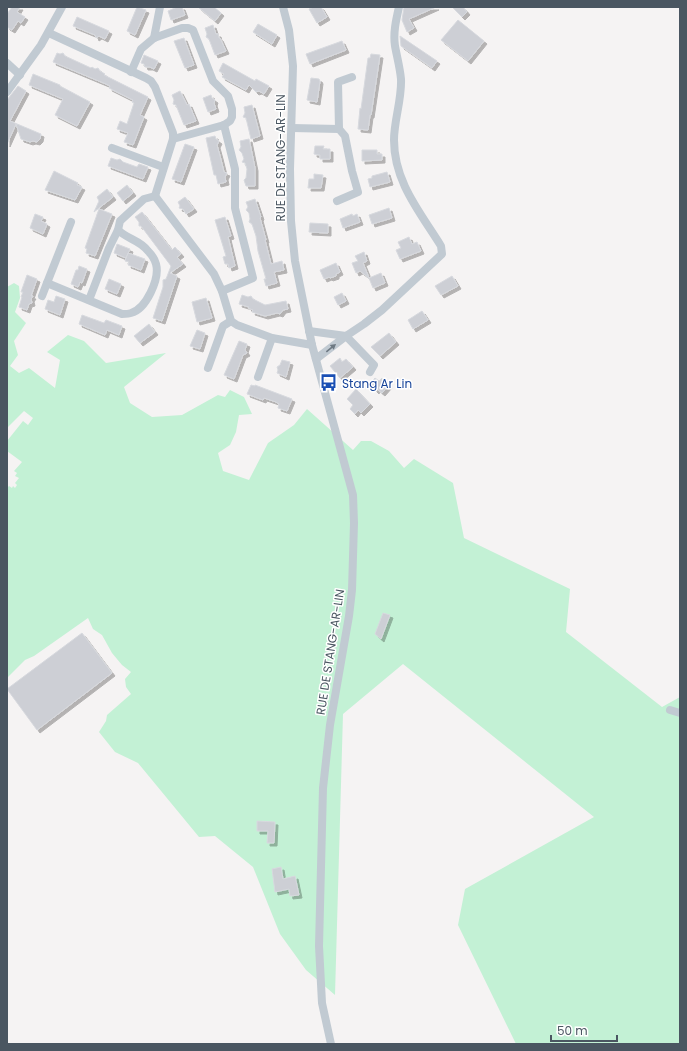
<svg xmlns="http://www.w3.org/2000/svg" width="687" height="1051" font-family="Poppins,sans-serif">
<defs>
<filter id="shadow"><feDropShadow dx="3" dy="3" stdDeviation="0" flood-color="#0004"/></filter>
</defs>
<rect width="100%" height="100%" fill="#f5f3f3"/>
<!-- green -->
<path fill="#c3f1d5" d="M14 283 19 286 20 298 15 312 26 323 14 341 18 355 10 366 19 373 29 368 55 388 60 360 47 352 68 335 84 341 106 363 166 353 124 387 130 403 152 417 182 415 218 395 225 397 230 390 244 397 252 414 239 415 236 432 230 445 218 453 223 471 249 480 268 443 294 425 307 409 353 450 361 441H371L389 451 404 468 414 459 453 483 464 538 570 589 566 632 662 707 680 697V1044H516L458 925 465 889 594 817 403 664 343 714 335 995 306 970 280 934 253 867 215 836 199 837 138 763 115 752 99 732 106 721 107 715 131 694 126 687 125 679 131 672 122 665 112 653 102 635 93 629 88 618 34 656 25 660 7 678V488L9 486 12 488 13 486 15 488 17 485 15 483 19 478 15 476 17 473 14 471 22 462 7 451V441L23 421 28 425 33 418 24 411 7 428V287Z"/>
<!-- building -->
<g fill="#cdcfd5" stroke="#d7d9de" filter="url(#shadow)">
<path d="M12 7H20L17 12 25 17 21 23 18 21 12 30 7 27V14Z"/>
<path d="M137 7 146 10 135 35 127 31Z"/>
<path d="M177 7H182L185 15 171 20 168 11Z"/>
<path d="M198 7H214L221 13 215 21Z"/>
<path d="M314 7H321L327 17 317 23 309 9Z"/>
<path d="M404 7H436L409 19 414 28 407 32 402 20Z"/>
<path d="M452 7H463L467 12 462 17Z"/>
<path d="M77 17 109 31 105 39 99 36 96 38 95 35 73 26Z"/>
<path d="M458 20 484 41 468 61 441 40Z"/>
<path d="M258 24 277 35 272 44 253 32Z"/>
<path d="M213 25 216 34H218L219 38H220L226 51 215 55 209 39 206 37 207 34 205 28Z"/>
<path d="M400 36 437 61 432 68 401 46Z"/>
<path d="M184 38 194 65 185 68 174 41Z"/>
<path d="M342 41 346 50 310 64 306 54Z"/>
<path d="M57 53 60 54 63 53 65 56 91 68 92 67 95 69 98 68 100 71 105 74 104 75 148 97 140 115 144 117 133 145 124 142 128 133 117 129 120 121 127 124 134 103 132 102 133 100 109 88 110 86 106 84 53 62Z"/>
<path d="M371 54 380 55 371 115H370L368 130 358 129 360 108 361 109 368 58H370Z"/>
<path d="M144 55 158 61 154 69 150 67H145L144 64 141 63Z"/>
<path d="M223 63 255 81 256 79 269 86 264 94 259 91 256 92 249 85 246 90 222 77 224 74 219 71Z"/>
<path d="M33 74 60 85V86L90 102 77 126 55 115 63 99 29 85Z"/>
<path d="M311 78 319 79 320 81 317 102 307 100Z"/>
<path d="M18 86 26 91 10 121 41 134 40 139 37 142 33 141 30 142 21 139 16 124 7 144V100Z"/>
<path d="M180 91 187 105 189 104 196 121 184 125 176 105 173 104 174 100 172 95Z"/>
<path d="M211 95 212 98 215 100 214 103 216 109 208 112 203 98Z"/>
<path d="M252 105 260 136 251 139 246 118 243 117 245 113 244 107Z"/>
<path d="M215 136 216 139 219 141 217 145 220 156 224 172 227 173 225 177 226 182 218 184 216 175H214L206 138Z"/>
<path d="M249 139 255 168V186H246L244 180 246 178 247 169 245 163 242 162 244 159 242 153 239 150 241 147 240 141Z"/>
<path d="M185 144 194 147 181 182 172 179Z"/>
<path d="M315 146H324L323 149H330V159H320V155L314 154Z"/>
<path d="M362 150H377V154H382V160L362 161Z"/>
<path d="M111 158 117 160 120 159 123 162 137 167 139 164 148 167 143 179 108 166Z"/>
<path d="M54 171 78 183 77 185 82 187 75 200 45 190Z"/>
<path d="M387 172 390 182 370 187 368 179 372 178V176Z"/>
<path d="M314 174 323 175 321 188H308L309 179H314Z"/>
<path d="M127 185 133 193 123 201 117 193Z"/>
<path d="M107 189 113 197 94 212 99 201 97 197Z"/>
<path d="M185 197 194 209 186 214 183 209 179 208 180 206 178 202Z"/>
<path d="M255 199 261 217 260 218 266 240H265L271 264 282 261 284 270 274 272 277 283 266 286 264 279H266L258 251 256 236 252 224 249 222 250 219 249 213 246 210 248 207 246 202Z"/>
<path d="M389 208 392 218 372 224 369 215Z"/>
<path d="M99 209 112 214 95 256 86 253 87 249 85 248Z"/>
<path d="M142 212 172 250 175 247 181 254 177 257 183 264 170 273 177 276 162 321 153 318 163 287V280L166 279 171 266 141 226H139V222L135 217Z"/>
<path d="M35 214 43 217 41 221 47 224 43 234 30 228Z"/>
<path d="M352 214 353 216 357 214 360 222 343 228 340 219Z"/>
<path d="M225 217 231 236 228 237 235 266 229 268 228 264H225L223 257 226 256 215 220Z"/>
<path d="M310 223 328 224V233L309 232Z"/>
<path d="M409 237 412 244 417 242 421 251 400 259 396 250 401 248 398 242Z"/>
<path d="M117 244 130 249 126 258 114 253Z"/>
<path d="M364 252 367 261 363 263 369 278 381 273 385 283 373 288 369 278 360 271 356 273 352 263 358 261 355 256Z"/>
<path d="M128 253 145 259 141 270 128 265 129 262 125 261Z"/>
<path d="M336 263 340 272 336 274V276L330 278 329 277 324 279 320 270Z"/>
<path d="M79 266 87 269 82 283 80 282 78 287 71 284 76 270H78Z"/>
<path d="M27 275 37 279 31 296H33L31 299 32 303 29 304 27 310 19 307 22 297H21L23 292H21Z"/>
<path d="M452 276 458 286 441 295 435 286Z"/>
<path d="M109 279 121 284 117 294 105 289Z"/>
<path d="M342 293 346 301 338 305 334 297Z"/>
<path d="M242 295 248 297 251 296 253 299 265 305 286 301 288 309 283 310 280 314 277 313 265 316 252 312 253 310 248 308 249 307 239 304Z"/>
<path d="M56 296 65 299 60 315 45 309 48 300 54 302Z"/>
<path d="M206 298 212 318 197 322 192 302Z"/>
<path d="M422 311 428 320 413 329 408 320Z"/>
<path d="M82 315 104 323 106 320 122 326 119 335 107 330 105 335 79 324Z"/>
<path d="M149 324 155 332 140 343 134 336Z"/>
<path d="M197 330 205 333 200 349 190 346Z"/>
<path d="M389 333 396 342 380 356 371 347Z"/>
<path d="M239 341 247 344 245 350 247 353 243 355 234 379 224 375Z"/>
<path d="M340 358 342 362 346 359 353 367 340 378 330 366Z"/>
<path d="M282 360 290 362 286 377 277 373 278 370 277 367 280 365Z"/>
<path d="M375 378 379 381 382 378 389 385 382 393 377 389 376 391 369 384Z"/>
<path d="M251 385 255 386V385L292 399 287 411 278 408 279 404 276 402 264 398 263 400 247 394Z"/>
<path d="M356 389 370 404 361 413 358 410 355 414 350 409 353 405 347 399Z"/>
<path d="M383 613 390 615 381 639 375 634Z"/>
<path d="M82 633 112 673 37 730 7 689Z"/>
<path d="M257 821 275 822 274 843H267L268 831H257Z"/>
<path d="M281 867 283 879 295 876 299 895 290 896 289 889 275 892 272 869Z"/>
</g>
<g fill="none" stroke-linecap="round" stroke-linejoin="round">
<!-- street -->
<g stroke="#c1cad2" stroke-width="8">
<path d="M283 7 289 30 293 66 290 169 291 221 295 261 312 345 353 495 354 523 352 590 349 616 330 725 323 788 319 946 322 1003 331 1044"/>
<path d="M49 33 146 78 151 81 155 87 173 133V139L155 196"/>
<path d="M154 38 160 7"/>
<path d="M7 63 20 75"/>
<path d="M131 72 141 49 154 38 182 28H188L193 30 213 81 228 96 232 109V117L230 121 224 125 173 139"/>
<path d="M7 92 41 45 62 7"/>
<path d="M292 128 339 129"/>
<path d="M112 148 163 167"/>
<path d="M155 196 214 274 222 291 231 321 237 325 272 338 312 345"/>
<path d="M337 201 358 192 352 171 345 136 339 129 338 82 352 77"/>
<path d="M47 283 71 222"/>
<path d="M222 291 253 278 235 208V169L224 125"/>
<path d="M42 296 47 283 122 314C125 314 129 314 131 313 146 309 160 279 156 264 155 260 151 254 148 251 140 240 127 239 118 230"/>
<path d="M89 300 109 248 118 230 120 221 144 199 155 196"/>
<path d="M309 331 346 336"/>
<path d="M346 336 374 365 370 372"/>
<path d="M316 359 346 336 364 324 382 310 442 254 441 246C420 212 394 182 394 140 394 120 402 99 401 79 400 68 397 57 395 46 393 33 396 20 399 7"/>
<path d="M208 368 223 326 231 321"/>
<path d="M258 377 272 338"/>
<path d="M670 710 680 713"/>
</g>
</g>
<!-- one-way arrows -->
<defs><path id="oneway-solid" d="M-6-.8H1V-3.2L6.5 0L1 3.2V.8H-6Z"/></defs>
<use fill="#6e7983" href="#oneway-solid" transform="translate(331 348) rotate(-39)"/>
<!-- icons -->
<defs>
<symbol id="bus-bare" viewBox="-9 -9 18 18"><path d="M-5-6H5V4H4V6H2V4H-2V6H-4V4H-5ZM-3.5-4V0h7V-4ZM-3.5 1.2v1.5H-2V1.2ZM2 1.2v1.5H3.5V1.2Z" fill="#1a4fb4" stroke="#fff" stroke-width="2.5" paint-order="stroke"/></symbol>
</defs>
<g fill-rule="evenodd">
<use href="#bus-bare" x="316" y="370" width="25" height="25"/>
</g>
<g text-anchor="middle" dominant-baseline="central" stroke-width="3" stroke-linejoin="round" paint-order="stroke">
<!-- street labels -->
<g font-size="12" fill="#4a5661" stroke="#fff">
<text transform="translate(280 158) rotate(-90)">RUE DE STANG-AR-LIN</text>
<text transform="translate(330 652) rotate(-81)">RUE DE STANG-AR-LIN</text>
</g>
<!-- transit labels -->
<g font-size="12" fill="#164399" stroke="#fff" text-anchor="start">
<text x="342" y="383">Stang Ar Lin</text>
</g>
</g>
<!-- border -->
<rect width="687" height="1051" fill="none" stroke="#4a5661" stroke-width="16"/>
<!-- scale -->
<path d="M551 1035v6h66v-6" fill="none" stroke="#4a5661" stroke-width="2"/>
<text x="557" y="1035" font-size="12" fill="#4a5661" stroke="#ffffff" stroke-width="3" paint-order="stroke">50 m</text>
</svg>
